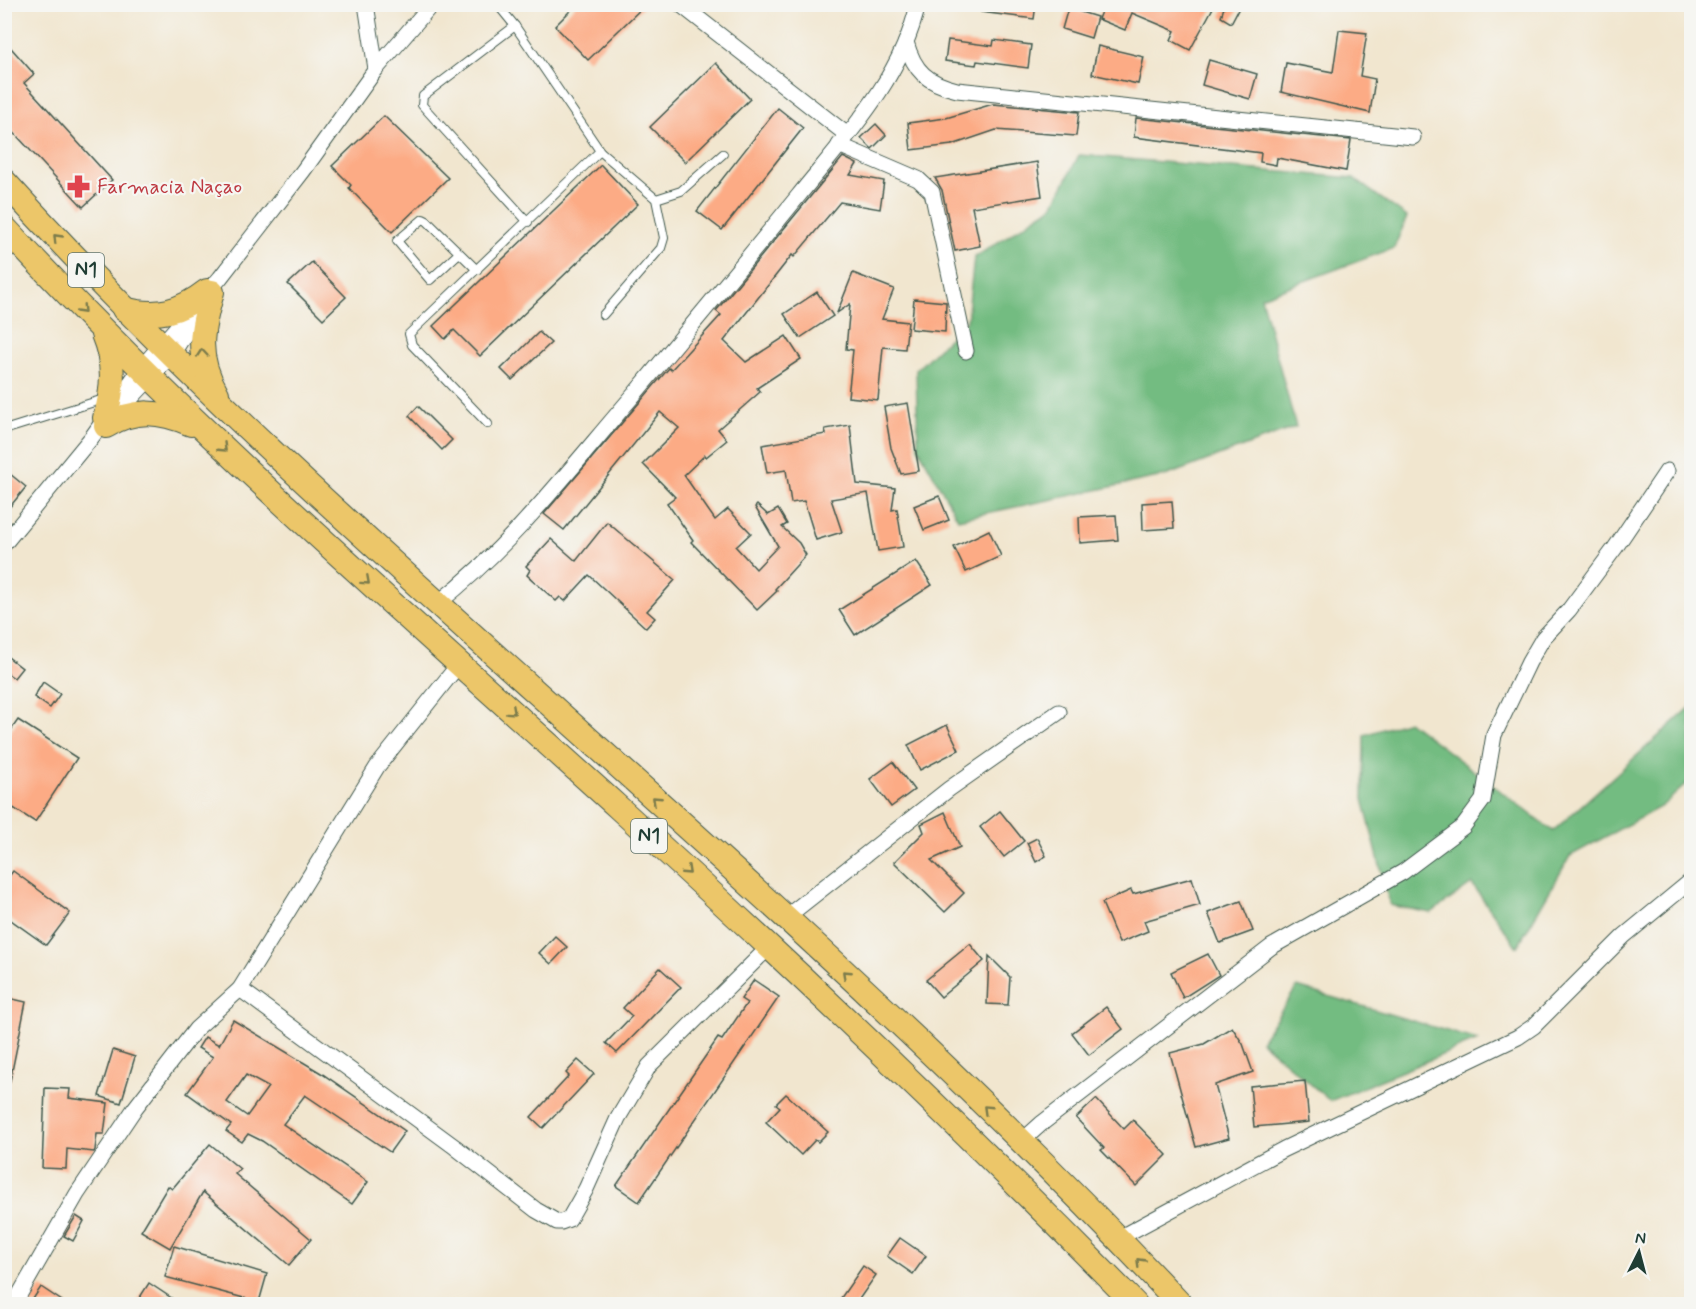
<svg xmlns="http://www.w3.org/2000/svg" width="1696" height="1309" font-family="Mynerve,sans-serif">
<rect width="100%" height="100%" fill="#f6f6f2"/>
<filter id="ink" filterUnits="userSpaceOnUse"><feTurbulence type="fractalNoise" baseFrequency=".0167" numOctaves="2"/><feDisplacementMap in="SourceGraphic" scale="12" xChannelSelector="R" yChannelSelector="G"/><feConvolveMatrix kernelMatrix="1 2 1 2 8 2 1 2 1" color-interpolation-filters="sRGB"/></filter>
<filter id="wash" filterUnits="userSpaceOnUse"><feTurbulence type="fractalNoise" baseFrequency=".008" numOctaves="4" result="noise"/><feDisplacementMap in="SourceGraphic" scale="24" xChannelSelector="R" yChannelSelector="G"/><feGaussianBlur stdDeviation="1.35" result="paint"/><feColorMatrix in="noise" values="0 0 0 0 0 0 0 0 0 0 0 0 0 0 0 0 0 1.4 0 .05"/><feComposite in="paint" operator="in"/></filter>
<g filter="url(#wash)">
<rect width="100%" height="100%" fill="#f1e6cf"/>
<!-- forest -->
<g fill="#73bc81" stroke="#497c5a" stroke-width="1.5">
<path d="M1079 155 1353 178 1407 217 1394 248 1261 297 1296 427 1168 475 958 519 918 447 916 370 967 321 974 258 1053 206Z"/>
<path d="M1691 707V780L1662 806 1570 856 1517 947 1472 884 1431 913 1390 905 1363 799 1364 735 1408 721 1553 831Z"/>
<path d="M1297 987 1478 1040 1330 1101 1261 1041Z"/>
</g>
<g id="blocks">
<!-- building -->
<g fill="#fcab85" fill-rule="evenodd">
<path d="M577 4H646L588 60 555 26Z"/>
<path d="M982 4H1036L1034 19 981 12Z"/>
<path d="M1104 4H1215L1190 50 1171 40 1175 31 1132 13 1125 30 1098 19Z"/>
<path d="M1225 4H1241L1231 23 1221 17Z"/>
<path d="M1068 8 1097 17 1091 38 1062 29Z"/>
<path d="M1339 30 1367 33 1360 76 1375 79 1370 113 1281 92 1286 63 1333 72Z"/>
<path d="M4 40 34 74 24 83 112 180 83 207 4 122Z"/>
<path d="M948 40 993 46 994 40 1031 45 1028 68 977 61 976 65 945 61Z"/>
<path d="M1098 46 1144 57 1138 84 1092 74Z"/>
<path d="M1209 60 1257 74 1250 99 1202 85Z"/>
<path d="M716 63 750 99 685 162 650 127Z"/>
<path d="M993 104 1079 112 1076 136 996 130 952 145 911 150 908 123 946 118Z"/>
<path d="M778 108 803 128 722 230 697 211Z"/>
<path d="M384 116 448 178 392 232 349 188 351 185 332 166Z"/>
<path d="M1136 118 1351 140 1346 171 1277 158 1276 165 1260 162 1261 153 1134 137Z"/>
<path d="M876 124 886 135 872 149 861 138Z"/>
<path d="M843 157 857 164 850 175 884 181 880 209 840 202 794 257 792 255 724 341 746 362 786 336 801 359 757 388 760 392 718 429 727 440 706 457 705 455 684 475 715 520 728 509 751 533 736 547 756 569 778 546 755 507 757 505 768 515 778 509 787 524 782 527 799 543 806 555 775 589 777 591 757 610 691 542 693 540 667 503 675 497 643 464 679 428 660 412 564 530 544 514 669 368 671 370 721 315 716 311Z"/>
<path d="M1037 162 1042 196 972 207 980 246 955 251 942 190 935 178Z"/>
<path d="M601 165 638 204 480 356 454 330 445 339 433 326Z"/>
<path d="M312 262 346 297 323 319 288 284Z"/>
<path d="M853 273 894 289 882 319 908 322 905 349 883 347 878 400 848 397 853 350 846 349 850 304 837 313Z"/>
<path d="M817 292 833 316 800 338 784 314Z"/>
<path d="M914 299 946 302 945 332 911 329Z"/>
<path d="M539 332 551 343 512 380 501 369Z"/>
<path d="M908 403 919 471 901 474 891 448 884 407Z"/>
<path d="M418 406 452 440 442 450 409 416Z"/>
<path d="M850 425 857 484 895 488 892 510 897 509 903 547 878 551 868 493 831 499 842 532 816 540 804 501 791 503 786 470 767 473 762 445 826 434 825 429Z"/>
<path d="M4 469 26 487 4 514Z"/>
<path d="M939 496 949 520 924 530 914 506Z"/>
<path d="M1172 501 1174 528 1143 530 1142 503Z"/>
<path d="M1116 515 1118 540 1080 543 1079 517Z"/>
<path d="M607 522 675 580 647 611 655 618 646 628 589 575 565 601 560 597 556 601 527 575 530 570 526 566 551 539 576 561Z"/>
<path d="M989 530 1001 556 966 572 954 547Z"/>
<path d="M916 561 932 585 855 635 839 610Z"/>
<path d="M4 654 22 668 14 678 4 671Z"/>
<path d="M43 682 60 694 50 708 34 697Z"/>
<path d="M18 720 77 758 35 822 4 802V740Z"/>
<path d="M947 725 959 750 920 770 908 745Z"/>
<path d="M893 762 914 790 891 807 870 779Z"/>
<path d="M1000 811 1024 841 1004 857 980 827Z"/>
<path d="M945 812 960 847 931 860 964 893 945 912 894 862 924 832 921 824Z"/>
<path d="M1037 838 1046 856 1036 862 1027 843Z"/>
<path d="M13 871 70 913 46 945 4 915V883Z"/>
<path d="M1192 878 1200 905 1144 921 1148 931 1119 943 1102 903 1131 890 1133 894Z"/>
<path d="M1241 901 1253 931 1220 943 1208 913Z"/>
<path d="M555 936 567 947 551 964 539 953Z"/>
<path d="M970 944 984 961 941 997 926 980Z"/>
<path d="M1208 954 1219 975 1183 998 1171 972Z"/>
<path d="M989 956 1010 977 1008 1005 987 1004Z"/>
<path d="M660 968 681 987 617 1053 606 1043 632 1016 623 1008Z"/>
<path d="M754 980 779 997 639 1202 616 1186 718 1038 722 1040 747 1003 741 999Z"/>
<path d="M4 997 26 1002 10 1081H4Z"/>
<path d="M1106 1007 1123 1029 1089 1055 1072 1033Z"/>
<path d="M233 1020 321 1073 405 1131 390 1152 305 1095 283 1124 368 1182 352 1204 262 1141 248 1134 242 1142 226 1131 231 1125 187 1093 213 1057 198 1048 205 1037 219 1045ZM246 1075 268 1087 247 1116 227 1102Z"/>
<path d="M1232 1027 1243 1044 1253 1072 1215 1085 1229 1138 1196 1147 1170 1053 1204 1044Z"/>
<path d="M113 1050 135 1057 121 1103 99 1096Z"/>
<path d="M578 1060 594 1074 543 1128 531 1117 569 1076 566 1073Z"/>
<path d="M1305 1081 1309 1122 1254 1127 1250 1086Z"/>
<path d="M45 1088 70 1089 69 1098 108 1103 104 1134H97L95 1150 94 1152 67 1149 66 1169 42 1168Z"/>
<path d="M786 1094 828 1132 818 1142 815 1140 801 1155 766 1122 780 1107 776 1104Z"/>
<path d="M1096 1099 1124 1129 1133 1120 1167 1155 1136 1186 1101 1150 1104 1148 1076 1118Z"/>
<path d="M210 1144 240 1169 235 1174 311 1239 289 1265 203 1192 170 1248 141 1231 168 1186 172 1189Z"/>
<path d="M76 1216 84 1221 73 1241 64 1236Z"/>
<path d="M900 1238 926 1256 913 1274 887 1256Z"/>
<path d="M174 1246 267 1274 259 1302 165 1277Z"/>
<path d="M863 1266 876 1275 855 1305H836Z"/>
<path d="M149 1283 182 1305H135Z"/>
<path d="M41 1287 68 1305H29Z"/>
</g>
</g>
</g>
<g filter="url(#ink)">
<use href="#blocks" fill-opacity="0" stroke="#3e564b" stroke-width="1.5"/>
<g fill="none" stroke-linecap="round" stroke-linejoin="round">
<defs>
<g id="lane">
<path d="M515 26 423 96 422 105 528 222"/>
<path d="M600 151 656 199 664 238 661 248 603 315"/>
<path d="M656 199 681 191 723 154"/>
<path d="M459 253 430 280 397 241 423 219 427 221 477 270"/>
<path d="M488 424 412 345 409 334 600 151 515 26 497 4"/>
<path d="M4 430 104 399"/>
</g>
<g id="street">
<path d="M366 4 376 69"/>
<path d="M680 4 846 134"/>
<path d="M906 42C914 71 927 83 957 90L1413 137"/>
<path d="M839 145 918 179 932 192 966 351"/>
<path d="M120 410 171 356 199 312"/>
<path d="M4 544 92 437 140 369 220 278 303 171 376 69 432 4"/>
<path d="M437 604C513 544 569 470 632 397 688 330 744 263 799 195 845 138 902 78 918 4"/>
<path d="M785 918 949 789 1059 712"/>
<path d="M240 989 455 1147 536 1210 557 1222H561L569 1219 586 1189 618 1118 649 1066 769 947"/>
<path d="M1021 1142 1041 1124 1271 947 1403 872 1463 827 1483 800 1494 735 1529 662 1543 638 1569 610 1615 548 1667 471"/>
<path d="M1117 1239 1284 1149 1518 1037 1534 1026 1624 936 1692 880"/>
<path d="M14 1304 77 1194 135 1108 196 1029 240 989 377 767 459 664"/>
</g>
<g id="primary">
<path d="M4 181C202 399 426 592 644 789 828 954 1011 1123 1180 1304"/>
<path d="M4 227C197 435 411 619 620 809 797 970 969 1134 1135 1304"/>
<path d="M212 292C201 333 195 355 217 394"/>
<path d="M124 309C157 318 180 312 207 291"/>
<path d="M103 334C115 363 114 388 105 418"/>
<path d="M106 426C135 408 160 411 191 424"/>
</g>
</defs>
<!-- lane casing -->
<use href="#lane" stroke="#3e564b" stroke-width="10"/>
<!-- street casing -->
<use href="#street" stroke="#3e564b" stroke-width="17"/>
<!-- primary casing -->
<use href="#primary" stroke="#3e564b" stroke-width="26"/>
<!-- lane -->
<use href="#lane" stroke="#fff" stroke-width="8"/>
<!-- street -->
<use href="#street" stroke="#fff" stroke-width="15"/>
<!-- primary -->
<use href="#primary" stroke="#ecc669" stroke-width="24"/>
</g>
<!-- one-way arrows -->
<defs><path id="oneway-chevron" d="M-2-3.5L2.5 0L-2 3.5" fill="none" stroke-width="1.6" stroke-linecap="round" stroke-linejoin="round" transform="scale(1.5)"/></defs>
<g stroke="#7b7b4c">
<use href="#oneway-chevron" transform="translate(57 238) rotate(-134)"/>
<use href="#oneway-chevron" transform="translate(82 310) rotate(46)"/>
<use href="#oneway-chevron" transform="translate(202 353) rotate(-95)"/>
<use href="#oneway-chevron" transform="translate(223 448) rotate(44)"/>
<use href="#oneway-chevron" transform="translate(366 581) rotate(42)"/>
<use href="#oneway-chevron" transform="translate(512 711) rotate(42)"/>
<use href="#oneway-chevron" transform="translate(656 800) rotate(-137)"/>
<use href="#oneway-chevron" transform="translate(687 871) rotate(43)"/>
<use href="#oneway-chevron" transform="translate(846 974) rotate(-137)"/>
<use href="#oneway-chevron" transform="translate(987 1109) rotate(-136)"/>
<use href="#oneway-chevron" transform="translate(1140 1262) rotate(-134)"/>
</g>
</g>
<!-- icons -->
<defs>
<symbol id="pharmacy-bare" viewBox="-9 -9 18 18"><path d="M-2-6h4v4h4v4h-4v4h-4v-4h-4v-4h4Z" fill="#e0444e" stroke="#f6f6f2" stroke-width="2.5" paint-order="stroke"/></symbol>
</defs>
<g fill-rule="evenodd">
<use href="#pharmacy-bare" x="62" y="170" width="33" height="33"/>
</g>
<g text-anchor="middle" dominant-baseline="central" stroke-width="4.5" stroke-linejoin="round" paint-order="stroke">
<!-- shield labels -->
<g fill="#f6f6f2" stroke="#60746d" stroke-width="1.5">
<rect x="68" y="253" width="36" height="34" rx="4.5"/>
<rect x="631" y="819" width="36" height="34" rx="4.5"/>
</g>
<g font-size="20" font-weight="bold" fill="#1f3d34">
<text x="86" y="270">N1</text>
<text x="649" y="836">N1</text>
</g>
<!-- health labels -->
<g font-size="21" fill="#be3a42" stroke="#f6f6f2" text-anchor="start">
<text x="97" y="187">Farmacia Naçao</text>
</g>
</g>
<!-- margin -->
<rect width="1696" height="1309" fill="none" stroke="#f6f6f2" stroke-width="24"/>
<!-- north arrow -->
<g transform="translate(1639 1252) rotate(6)" stroke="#f6f6f2" stroke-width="4.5" paint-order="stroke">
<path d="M0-4.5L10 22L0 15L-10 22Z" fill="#1f3d34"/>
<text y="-9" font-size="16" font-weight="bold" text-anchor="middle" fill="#1f3d34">N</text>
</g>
</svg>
